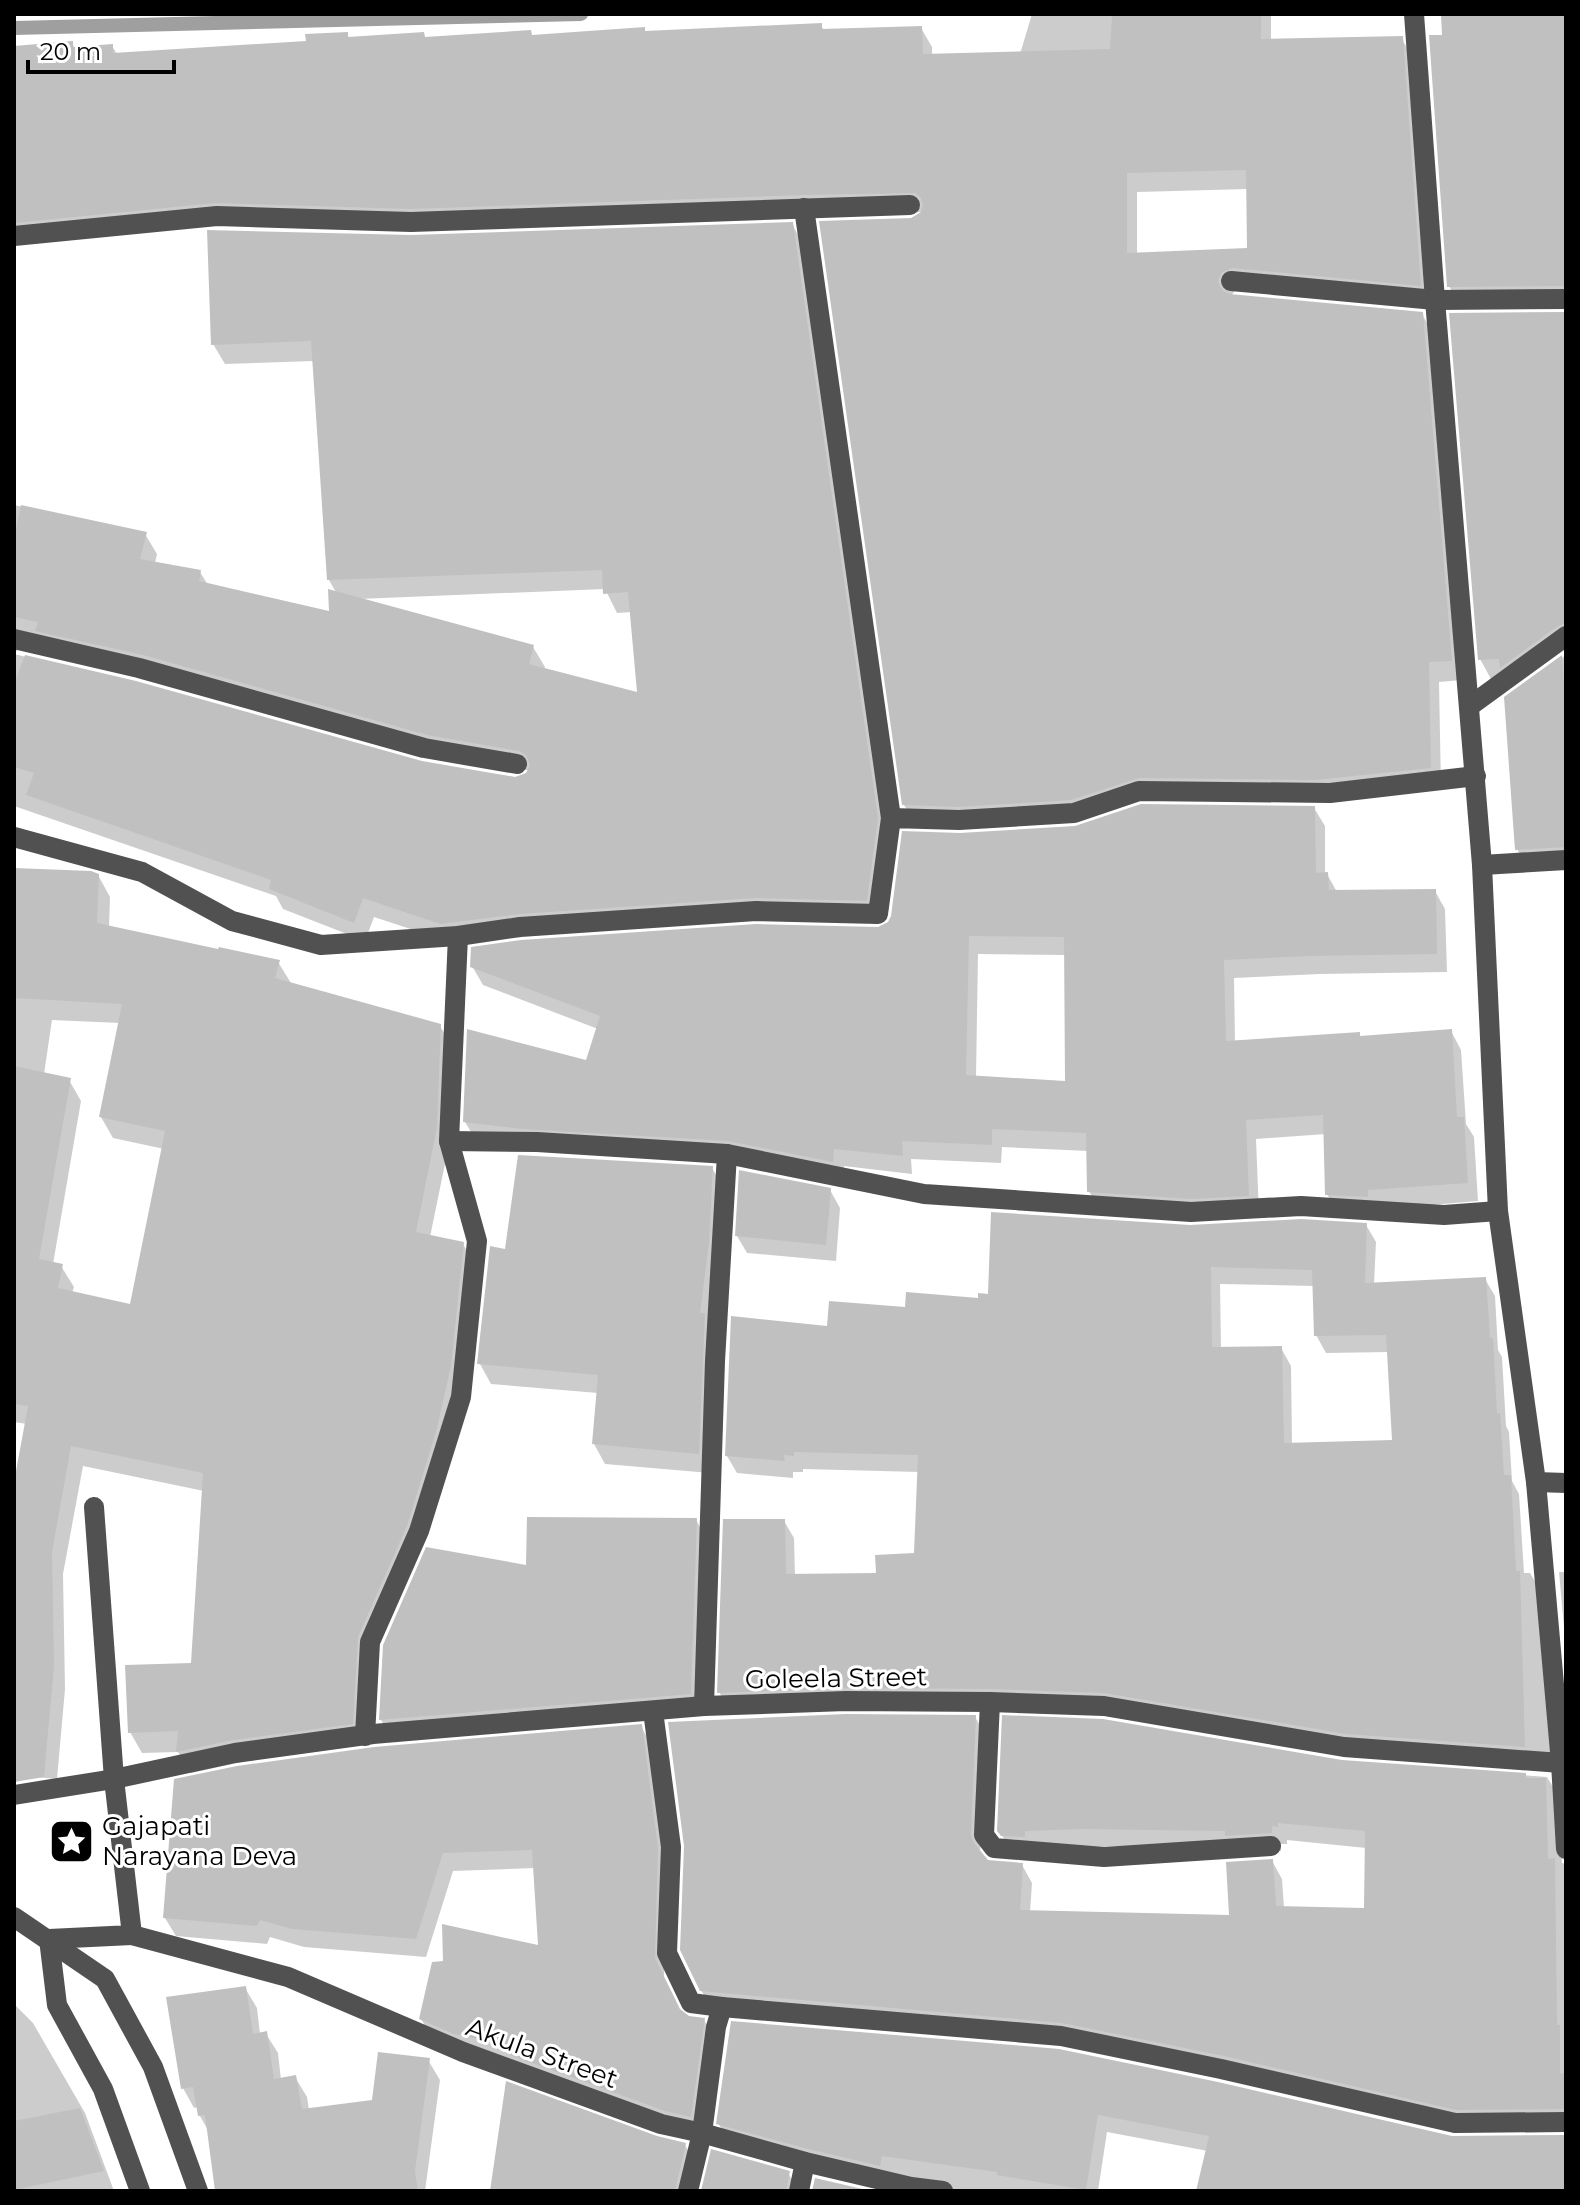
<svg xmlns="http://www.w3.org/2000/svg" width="1580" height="2205" font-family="Montserrat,sans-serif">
<rect width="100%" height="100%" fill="#fff"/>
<!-- shadow -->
<g fill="#0003" fill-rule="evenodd">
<path d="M1032 14H1271V41L1401 38 1413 57 1431 304 1236 289 1231 296 1422 314 1433 334 1462 680 1439 682 1441 787 1151 797 916 824 904 805 912 220 924 212 228 222 17 245 14 249V47L72 43 75 49 112 46 117 54 308 43 347 34 350 39 426 38 530 32 533 37 821 25 824 31 921 28 932 47V56L1020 54ZM1248 189 1249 250 1137 255V192Z"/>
<path d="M1443 14H1566V305L1460 306 1449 286Z"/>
<path d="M792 224 803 244 888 839 877 920 767 917 531 933 453 943 374 917 365 941 283 909 276 896 14 806V654L135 683 420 763 521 778 532 771 440 755 21 646 14 654V505L145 534 157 554 155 563 200 572 208 585 331 613 337 594 329 580 314 361 225 364 213 344 411 237ZM605 589 617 613 632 612 639 694 544 669 545 667 533 647 359 599Z"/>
<path d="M1566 314V649L1513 686 1491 679 1480 659Z"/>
<path d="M1566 655V866L1528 869 1517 849 1506 698Z"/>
<path d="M1314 808 1325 826V874H1327L1337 892 1435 891 1445 909 1447 972 1320 974 1234 978 1235 1043 1359 1034 1361 1038 1451 1031 1461 1050 1466 1124 1474 1137 1478 1201 1338 1213 1327 1194 1326 1134 1256 1139 1259 1214 1099 1210 1089 1191 1088 1151 1002 1147 1001 1163 911 1159 912 1174 844 1166 843 1180 740 1159 476 1140 465 1122 587 1063 598 1029 483 985 472 966 879 929 890 924 960 835ZM978 954 1066 955 1067 1083 976 1077Z"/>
<path d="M14 869 98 875 110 897 109 928 278 962 291 983 440 1026 452 1047 448 1149 430 1237 463 1244 475 1265 462 1389 369 1659 364 1745 246 1761 191 1773 178 1752 142 1753 130 1732 193 1665 204 1491 83 1466 63 1574 65 1689 57 1779 14 1775V1493L27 1424 14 1422ZM52 1020 120 1023 101 1117 113 1138 164 1149 132 1306 72 1293 74 1287 61 1266 53 1264 81 1101 69 1080 44 1074Z"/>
<path d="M712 1168 724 1188 710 1473 605 1464 594 1444 598 1393 491 1384 480 1364 507 1251Z"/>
<path d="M830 1190 840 1208 836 1261 747 1253 737 1236Z"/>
<path d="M1366 1225 1376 1242 1374 1284 1485 1279 1495 1296 1498 1350 1502 1357 1506 1426 1509 1432 1512 1481 1519 1494 1524 1573H1530L1540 1590 1555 1765 1115 1710 729 1709 719 1692 784 1521 794 1538 795 1576 878 1575 916 1555 919 1472 803 1469V1472H793V1478L737 1473 727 1456 828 1328 907 1309 979 1300 1190 1227ZM1220 1284 1315 1286 1316 1335 1326 1353 1389 1352 1394 1442 1292 1445 1291 1366 1281 1348 1221 1349Z"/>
<path d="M696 1520 705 1536 699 1709 390 1735 381 1720 385 1646 528 1567Z"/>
<path d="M1559 1572H1566V1650Z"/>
<path d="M975 1717 986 1735 980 1854 987 1862 1022 1865 1032 1883 1030 1912 1231 1917 1272 1861 1282 1879 1284 1908 1366 1910V1848L1287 1840V1844H1281V1851L1237 1853 1130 1846 1010 1849 999 1830 1343 1762 1547 1777 1558 1795 1562 1863 1566 1864V2127H1468L1075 2041 712 2009 701 1990Z"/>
<path d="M641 1726 651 1745 667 1868 664 1978 681 2013 688 2018 704 2020 714 2038 701 2135 432 2037 421 2019 540 1948 535 1868 453 1871 426 1957 304 1947 270 1937 267 1944 176 1936 165 1918Z"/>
<path d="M245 1988 257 2008 260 2034H266L278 2053 281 2080 295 2077 307 2097 309 2110 374 2102 428 2060 440 2080 425 2191H229L209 2132 200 2116 198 2107 194 2108 183 2088Z"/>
<path d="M14 2004 33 2023 85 2113 114 2191H14Z"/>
<path d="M733 2023 1452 2138 1566 2136V2191H1198L1208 2151 1107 2132 1098 2191H922L729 2141 718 2123Z"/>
<path d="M656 2138 685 2145 695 2163 689 2191H492Z"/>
<path d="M788 2173 799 2191H703Z"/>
</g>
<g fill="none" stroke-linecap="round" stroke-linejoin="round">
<!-- stream -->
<path stroke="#9f9f9f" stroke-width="14" d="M14 28 581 14"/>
</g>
<!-- building -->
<g fill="#c0c0c0" fill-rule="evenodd">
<path d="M1112 14H1261V39L1403 36 1421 286 1232 268 1221 273 1218 281 1223 291 1230 294 1423 312 1452 661 1429 662 1431 768 1315 780 1139 778 1071 800 959 807 902 805 819 221 911 218 921 212 923 205 921 198 915 193 803 195 411 209 216 203 14 223V46L73 41V47L113 44V53L306 41 305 34 348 32V37L424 32 425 37 531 30 532 35 645 27V31L822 23V29L922 26 923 54 1110 49ZM1246 170 1247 248 1127 253V173Z"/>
<path d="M1441 14H1566V286L1447 287 1429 35H1442Z"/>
<path d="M793 222 878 818 867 901 755 898 519 914 440 924 363 898 354 923 269 889 271 880 26 795 34 773 14 767V684L25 655 136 681 422 761 515 777 526 773 530 765 526 755 519 751 427 735 143 655 35 631 38 622 14 617V539L21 505 147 532 140 559 201 570 199 581 329 611 328 589 534 645 529 664 637 692 628 592 603 594 602 570 327 580 311 341 211 345 207 230 411 235Z"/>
<path d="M1566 312V623L1558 626 1500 668 1499 659 1478 660 1449 313Z"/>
<path d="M1562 655 1566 713V847L1515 850 1504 697Z"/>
<path d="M1141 804 1315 806 1316 873 1328 872 1329 890 1436 889 1437 954 1308 956 1224 960 1226 1041 1360 1032V1036L1452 1029 1457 1117H1464L1468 1183 1368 1190V1197L1325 1195 1323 1115 1246 1120 1249 1196 1191 1199 1087 1192 1086 1133 992 1129V1145L902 1141 903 1156 834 1149 833 1162 728 1141 522 1129 463 1122 467 1029 586 1060 600 1016 470 967 471 947 521 940 756 924 878 927 888 922 891 916 902 831 960 833 1075 826ZM969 936 1064 937 1065 1081 966 1075Z"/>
<path d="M14 868 91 871 99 874 97 923 218 949 219 947 280 960 275 978 441 1024 437 1127 416 1232 464 1242 451 1366 436 1432 407 1526 358 1637 353 1724 233 1740 176 1752 178 1731 128 1733 125 1665 191 1663 203 1473 71 1446 52 1552 54 1666 44 1777 14 1782V1482L28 1406 14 1404V1066L71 1078 39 1259 63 1264 58 1288 130 1304 165 1131 99 1117 122 1004 14 998Z"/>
<path d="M518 1155 713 1166 709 1243 700 1313H705L699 1454 592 1444 598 1375 477 1364 490 1246 505 1249Z"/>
<path d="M739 1170 831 1188 826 1245 735 1236Z"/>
<path d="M991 1212 1190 1225 1301 1219 1367 1223 1365 1283 1486 1277 1490 1338H1493L1497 1413H1500L1504 1475H1511L1516 1571H1520L1525 1747 1346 1734 1104 1693 990 1689 846 1688 717 1693 723 1519H785L786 1574 876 1573 875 1555 914 1553 918 1455 794 1452V1456L784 1455 785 1461 725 1456 731 1316 827 1326 829 1301 905 1307 906 1292 978 1298V1293L988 1294ZM1211 1267 1312 1270 1314 1336 1386 1335 1392 1440 1284 1443 1282 1346 1212 1347Z"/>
<path d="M527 1517 697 1518 691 1694 379 1720 383 1645 426 1547 526 1565Z"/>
<path d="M846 1714 976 1715 971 1835 974 1843 988 1860 1023 1863 1020 1910 1229 1915 1226 1862 1273 1859 1276 1906 1364 1908 1365 1831 1278 1823V1827L1272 1826V1833L1225 1836V1831L1082 1829 1025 1831V1837L1001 1836 997 1831 1002 1715 1103 1719 1342 1760 1526 1773V1778H1546L1548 1859 1555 1858 1557 2025H1560V2073L1566 2074V2109L1456 2110 1224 2056 1062 2023 700 1991 680 1950 684 1846 668 1722Z"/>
<path d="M642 1724 658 1848 655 1958 680 2009 689 2016 705 2018 691 2117 665 2111 510 2055 511 2046 454 2034 419 2019 432 1962 443 1961 442 1924 538 1945 532 1850 443 1853 416 1939 292 1929 260 1920 257 1926 163 1918 174 1779 237 1766 374 1747Z"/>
<path d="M246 1986 253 2034 267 2031 274 2079 296 2075 302 2109 372 2100 378 2052 430 2058 415 2171 418 2191H215L205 2115 198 2116 193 2087 181 2089 166 1997Z"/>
<path d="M731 2021 1059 2049 1218 2082 1452 2136 1566 2135V2191H1196L1209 2136 1098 2115 1086 2190 997 2175V2172L882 2156 880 2166 808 2149 716 2124Z"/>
<path d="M506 2081 657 2136 686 2143 675 2191H490Z"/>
<path d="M80 2108 104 2171 14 2190V2121Z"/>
<path d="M711 2149 790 2171 786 2191H701Z"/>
<path d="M815 2178 871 2191H812Z"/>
</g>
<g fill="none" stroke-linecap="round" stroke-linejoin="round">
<!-- minor -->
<g stroke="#515151" stroke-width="20">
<path d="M1414 14 1435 300 1482 865 1498 1211 1536 1482 1561 1763 1566 1849"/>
<path d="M804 208 891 818"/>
<path d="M14 236 217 216 411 222 910 205"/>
<path d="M1231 281 1435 300 1566 299"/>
<path d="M14 639 139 668 424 748 517 764"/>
<path d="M1470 706 1566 636"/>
<path d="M14 837 142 872 232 921 321 945 458 936 520 927 756 911 878 914 891 818 959 820 1074 813 1139 791 1330 793 1476 776"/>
<path d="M1482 865 1566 860"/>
<path d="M449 1141 537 1142 727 1154 924 1194 1191 1212 1301 1206 1444 1215 1498 1211"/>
<path d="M1536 1482 1566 1483"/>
<path d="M990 1702 984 1835 994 1848 1104 1857 1271 1846"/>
<path d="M704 1706 715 1361 727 1154"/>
<path d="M653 1711 671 1847 667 1953 691 2003 722 2007 716 2027 702 2133 688 2191"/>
<path d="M365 1736 370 1642 419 1531 461 1397 477 1241 449 1141 458 936"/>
<path d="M14 1795 114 1779 235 1753 373 1734 704 1706 846 1701 990 1702 1104 1706 1344 1747 1561 1763"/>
<path d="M14 1917 105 1979 153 2067 198 2191"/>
<path d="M132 1935 288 1977 463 2052 661 2124 702 2133 805 2162 911 2187 943 2191"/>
<path d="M49 1939 132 1935 114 1779 94 1507"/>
<path d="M49 1939 57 2005 103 2089 140 2191"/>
<path d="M722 2007 1061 2036 1221 2069 1455 2123 1566 2122"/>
<path d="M799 2191 805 2162"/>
</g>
</g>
<!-- icons -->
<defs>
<symbol id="sight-square" viewBox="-11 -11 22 22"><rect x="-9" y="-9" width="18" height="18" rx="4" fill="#000" stroke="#fff"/><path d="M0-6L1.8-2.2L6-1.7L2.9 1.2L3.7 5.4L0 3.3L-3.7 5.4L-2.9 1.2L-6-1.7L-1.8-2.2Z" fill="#fff"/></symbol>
</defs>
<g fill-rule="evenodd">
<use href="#sight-square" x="46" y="1816" width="51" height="51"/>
</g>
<g text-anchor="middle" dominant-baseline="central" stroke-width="6" stroke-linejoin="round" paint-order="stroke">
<!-- street labels -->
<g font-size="26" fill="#000" stroke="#fff">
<text transform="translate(836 1678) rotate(-1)">Goleela Street</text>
<text transform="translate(542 2053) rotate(20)">Akula Street</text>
</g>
<!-- poi labels -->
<g font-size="26" fill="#000" stroke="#fff" text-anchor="start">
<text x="102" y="1826">Gajapati<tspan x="102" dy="30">Narayana Deva</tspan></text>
</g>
</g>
<!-- border -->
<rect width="1580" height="2205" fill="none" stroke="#000000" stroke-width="32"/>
<!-- scale -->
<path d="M28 60v12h146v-12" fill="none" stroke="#000000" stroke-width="4"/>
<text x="40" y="60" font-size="24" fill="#000000" stroke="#ffffff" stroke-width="6" paint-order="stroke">20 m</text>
</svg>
